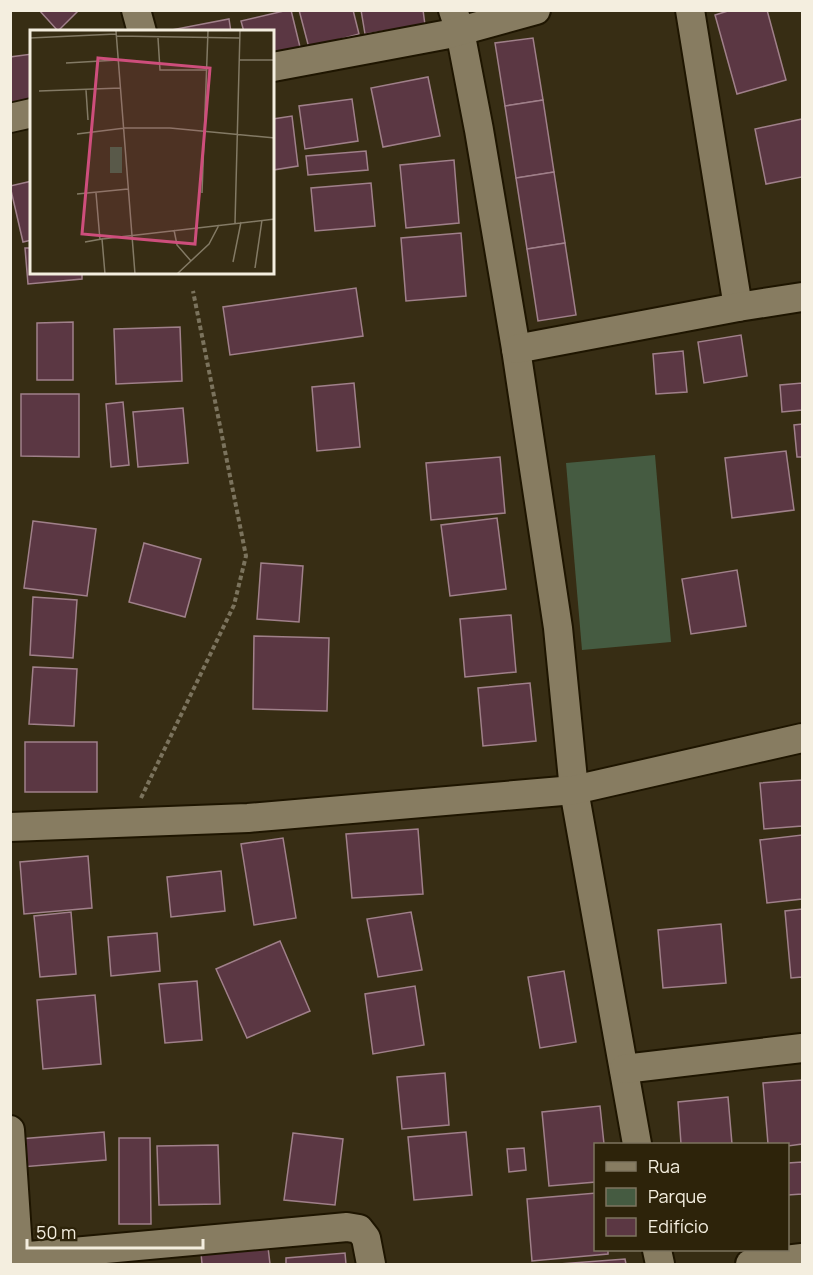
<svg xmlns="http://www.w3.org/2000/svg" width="813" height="1275" font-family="Manrope,sans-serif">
<rect width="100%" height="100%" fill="#372d14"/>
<!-- green -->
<path fill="#455b41" d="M655 455 671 642 582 650 566 463Z"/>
<!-- building -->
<g fill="#5b3743" stroke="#a0808a" stroke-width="1.5">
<path d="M39 10H79L58 31Z"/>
<path d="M288 10H291L300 47 273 53V32H244L241 21Z"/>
<path d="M299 10H353L359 34 309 48Z"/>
<path d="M361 10H423L425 25 365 34Z"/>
<path d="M731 10H767L786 80 737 94 715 15Z"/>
<path d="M229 19 231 32H171V30Z"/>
<path d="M533 38 543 100 505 106 495 43Z"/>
<path d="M32 54V99L10 103V57Z"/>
<path d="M428 77 440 136 383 147 371 88Z"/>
<path d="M352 99 358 141 305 149 299 106Z"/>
<path d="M543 100 554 172 516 178 505 106Z"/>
<path d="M292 116 298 166 273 170V119Z"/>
<path d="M802 119V177L766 184 755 129Z"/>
<path d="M366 151 368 170 308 175 306 156Z"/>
<path d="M454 160 459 223 406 228 400 165Z"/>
<path d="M554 172 565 243 527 249 516 178Z"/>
<path d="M32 181V240L23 242 10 186Z"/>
<path d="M371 183 375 226 315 231 311 188Z"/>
<path d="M461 233 466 296 406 301 401 238Z"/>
<path d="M565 243 576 315 538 321 527 249Z"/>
<path d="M25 248H32V273H82V279L28 284Z"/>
<path d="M356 288 363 336 230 355 223 307Z"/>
<path d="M73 322V380H37V323Z"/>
<path d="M180 327 182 381 116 384 114 329Z"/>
<path d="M741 335 747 376 704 383 698 342Z"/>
<path d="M683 351 687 392 656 394 653 354Z"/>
<path d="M354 383 360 447 317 451 312 387Z"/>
<path d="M802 383V410L782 412 780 385Z"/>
<path d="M21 394H79V457L21 456Z"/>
<path d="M123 402 129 465 111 467 106 404Z"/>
<path d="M183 408 188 463 138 467 133 412Z"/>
<path d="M802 424V457H797L794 425Z"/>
<path d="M786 451 794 510 732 518 725 458Z"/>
<path d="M500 457 505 513 431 520 426 463Z"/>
<path d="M497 518 506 589 450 596 441 525Z"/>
<path d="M33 521 96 529 87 596 24 588Z"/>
<path d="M144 543 201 559 185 617 129 602Z"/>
<path d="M261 563 303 566 299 622 257 619Z"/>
<path d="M737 570 746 626 691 634 682 579Z"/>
<path d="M33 597 77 600 73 658 30 655Z"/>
<path d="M511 615 516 672 465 677 460 619Z"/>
<path d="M254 636 329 638 327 711 253 709Z"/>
<path d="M33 667 77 669 74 726 29 724Z"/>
<path d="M530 683 536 741 483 746 478 688Z"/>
<rect x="25" y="742" width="72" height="50"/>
<path d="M802 780V826L764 829 760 783Z"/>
<path d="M418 829 423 894 352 898 346 834Z"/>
<path d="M802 835V899L767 903 760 840Z"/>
<path d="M283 838 296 918 254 925 241 844Z"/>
<path d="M88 856 92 908 24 914 20 862Z"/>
<path d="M221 871 225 911 171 917 167 877Z"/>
<path d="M802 909V977L791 978 785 911Z"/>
<path d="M71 912 76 974 40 977 34 916Z"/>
<path d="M411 912 422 970 378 977 367 919Z"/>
<path d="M721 924 726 983 663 988 658 930Z"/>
<path d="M157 933 160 971 111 976 108 937Z"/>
<path d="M280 941 310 1011 247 1038 216 969Z"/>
<path d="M564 971 576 1042 540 1048 528 977Z"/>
<path d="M197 981 202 1040 165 1043 159 984Z"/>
<path d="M415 986 424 1045 373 1054 365 994Z"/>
<path d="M95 995 101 1064 43 1069 37 1000Z"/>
<path d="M445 1073 449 1125 402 1129 397 1077Z"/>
<path d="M802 1080V1144L788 1146V1144H768L763 1083Z"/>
<path d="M728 1097 732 1144H681L678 1102Z"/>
<path d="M600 1106 604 1144H596V1182L549 1186 542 1112Z"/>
<path d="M104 1132 106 1160 21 1167 19 1139Z"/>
<path d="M466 1132 472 1195 414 1200 408 1137Z"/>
<path d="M293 1133 343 1139 335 1205 284 1200Z"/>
<path d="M119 1138H150L151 1224H119Z"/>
<path d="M218 1145 220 1204 159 1205 157 1146Z"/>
<path d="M524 1148 526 1170 509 1172 507 1149Z"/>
<path d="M802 1162V1194L788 1195V1163Z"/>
<path d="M596 1193V1250H608V1254L532 1261 527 1199Z"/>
<path d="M268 1247 270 1264H202L201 1253Z"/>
<path d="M345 1253 346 1264H286V1258Z"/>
<path d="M625 1259 626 1264H559Z"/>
</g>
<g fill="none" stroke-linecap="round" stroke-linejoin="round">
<defs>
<g id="minor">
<path d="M136 10 142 32"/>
<path d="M453 10 460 31 479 130 516 349 558 628 574 790 637 1144"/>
<path d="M690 10 738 307"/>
<path d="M273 67 449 34 536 10"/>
<path d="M10 118 32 113"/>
<path d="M516 349 738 307 802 297"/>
<path d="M10 827 248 818 574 790 802 738"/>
<path d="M624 1069 802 1048"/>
<path d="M10 1130 19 1264"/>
<path d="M657 1250 660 1264"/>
<path d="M18 1257 347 1227 359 1229 366 1238 371 1264"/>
<path d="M750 1264 802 1258"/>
</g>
</defs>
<!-- minor casing -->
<use href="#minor" stroke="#1e1500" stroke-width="32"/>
<!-- path -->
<path stroke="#7b735d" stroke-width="4" stroke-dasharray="4.5 3" stroke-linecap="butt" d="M141 798 234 605 246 556 193 291"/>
<!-- minor -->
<use href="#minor" stroke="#877c61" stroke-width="28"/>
</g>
<!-- overview -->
<g transform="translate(30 30)">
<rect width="244" height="244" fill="#372d14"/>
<path d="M80 117H92V143H80Z" fill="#455b41"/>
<path fill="none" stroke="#837a65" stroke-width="1.5" d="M86 1 105 244M87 6 210 8M0 8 86 4M128 8 130 40H177M210 30H245M36 33 88 30M56 60 58 90M9 61 91 58M47 104 95 98H140L245 108M66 163 70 210M172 163 178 1M47 164 98 159M205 193 210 1M144 200 147 215 161 231M72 209 245 189M55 212 72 209 75 244M203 232 211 192M225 238 232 190M147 244 179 214 189 195"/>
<path fill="#ce4e7c" fill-opacity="0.15" stroke="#ce4e7c" stroke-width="3" d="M68 28 180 38 165 214 52 204Z"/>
<rect width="244" height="244" fill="none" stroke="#f4eedf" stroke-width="3"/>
</g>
<!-- border -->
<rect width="813" height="1275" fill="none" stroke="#f4eedf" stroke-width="24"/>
<!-- legend -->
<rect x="594" y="1143" width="195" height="108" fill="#2d230a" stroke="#7d745f" stroke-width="1.5"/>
<rect x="606" y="1162" width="30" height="9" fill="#877c61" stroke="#7d745f" stroke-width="1.5"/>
<text x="648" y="1173" font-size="18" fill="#f4eedf">Rua</text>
<rect x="606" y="1188" width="30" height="18" fill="#455b41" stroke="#7d745f" stroke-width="1.5"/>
<text x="648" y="1203" font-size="18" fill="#f4eedf">Parque</text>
<rect x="606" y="1218" width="30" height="18" fill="#5b3743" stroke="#7d745f" stroke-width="1.5"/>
<text x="648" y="1233" font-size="18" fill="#f4eedf">Edifício</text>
<!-- scale -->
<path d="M27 1239v9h176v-9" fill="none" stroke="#f4eedf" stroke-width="3"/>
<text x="36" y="1239" font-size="18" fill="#f4eedf" stroke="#2d230a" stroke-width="4.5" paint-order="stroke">50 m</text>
</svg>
